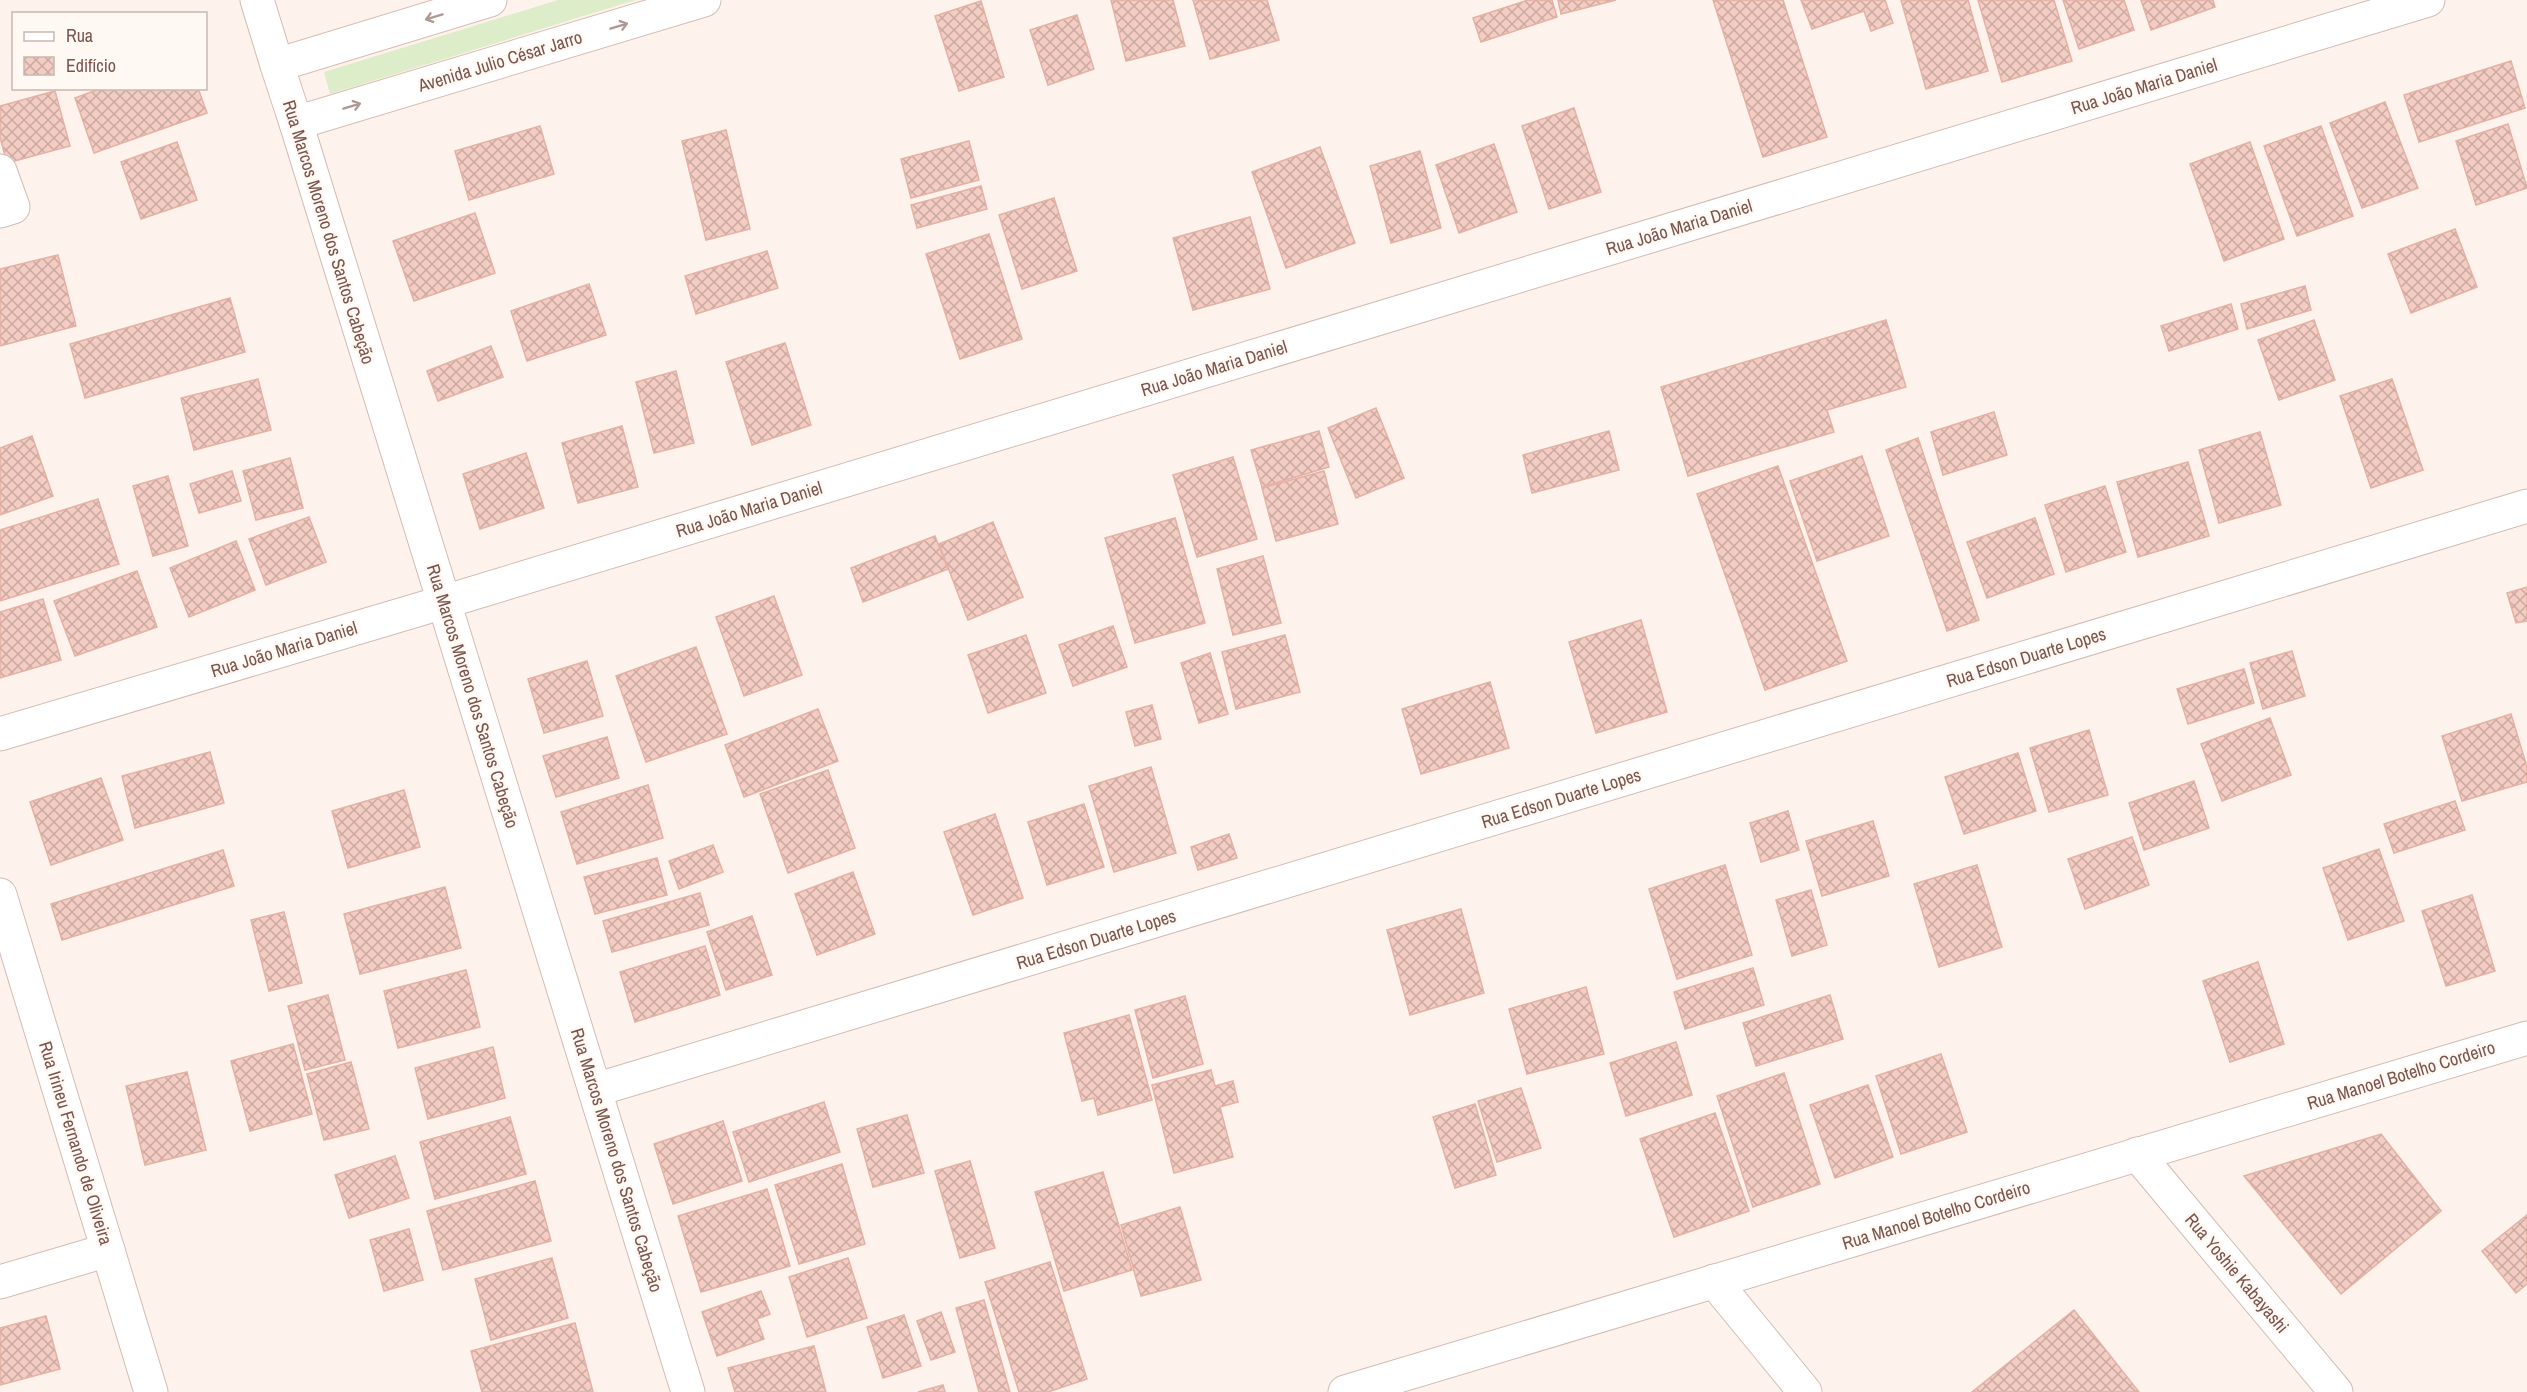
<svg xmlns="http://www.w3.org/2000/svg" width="2527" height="1392" font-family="'Archivo Narrow',sans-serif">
<defs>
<pattern id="building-cross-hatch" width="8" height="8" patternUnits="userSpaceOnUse" patternTransform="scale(1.5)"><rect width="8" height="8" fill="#f3cdc3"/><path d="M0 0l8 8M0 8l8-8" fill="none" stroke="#caa9a1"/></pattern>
</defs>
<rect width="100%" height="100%" fill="#fdf3ec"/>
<!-- grass -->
<path fill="#ddecc9" d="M558 0H636L330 94 324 72Z"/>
<!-- building -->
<g fill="url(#building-cross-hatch)" stroke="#e6b0a3" stroke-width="1.5">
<path d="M1111 0H1173L1185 46 1126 61Z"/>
<path d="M1193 0H1267L1279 40 1210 59Z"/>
<path d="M1528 0H1552L1557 17 1481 42 1473 18Z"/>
<path d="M1558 0H1616L1561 14Z"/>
<path d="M1713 0H1783L1827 137 1763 157Z"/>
<path d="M1801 0H1885L1893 23 1871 31 1864 11 1812 29Z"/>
<path d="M1901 0H1968L1988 71 1926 89Z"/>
<path d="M1978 0H2054L2072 61 2002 82Z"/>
<path d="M2063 0H2124L2134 30 2079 49Z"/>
<path d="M2141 0H2213L2215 7 2151 30Z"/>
<path d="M981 1 1004 77 959 91 935 16Z"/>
<path d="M1077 15 1094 69 1048 85 1030 30Z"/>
<path d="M2511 61 2525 108 2419 142 2404 95Z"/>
<path d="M102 88H198L207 113 94 153 75 98Z"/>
<path d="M55 91 70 146 7 163 0 137V106Z"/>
<path d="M2385 102 2418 188 2362 208 2330 123Z"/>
<path d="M1574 108 1601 192 1549 209 1522 126Z"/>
<path d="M2508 124 2527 188 2476 205 2456 141Z"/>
<path d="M540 126 554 174 469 200 455 151Z"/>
<path d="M2321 126 2353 216 2297 236 2264 146Z"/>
<path d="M726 130 750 229 706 240 682 141Z"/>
<path d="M969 141 979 180 911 198 901 159Z"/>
<path d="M177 142 197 200 141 219 121 162Z"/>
<path d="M2250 142 2284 239 2224 261 2190 164Z"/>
<path d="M1494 144 1517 212 1459 233 1436 165Z"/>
<path d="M1320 147 1355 243 1286 268 1252 172Z"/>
<path d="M1420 151 1441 228 1391 243 1370 166Z"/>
<path d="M981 186 987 209 917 228 911 205Z"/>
<path d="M1054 198 1077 271 1022 289 999 215Z"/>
<path d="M475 213 495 273 414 301 393 241Z"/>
<path d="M1250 217 1270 289 1193 310 1173 238Z"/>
<path d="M2455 229 2477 287 2411 313 2388 254Z"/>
<path d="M989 234 1022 339 960 359 926 254Z"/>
<path d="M767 251 778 288 696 314 685 276Z"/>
<path d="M58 255 76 326 0 346V269Z"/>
<path d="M589 284 606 335 527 361 511 311Z"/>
<path d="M2305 286 2311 310 2247 329 2241 304Z"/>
<path d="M230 298 245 352 85 398 70 344Z"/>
<path d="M2231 304 2238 329 2169 351 2161 326Z"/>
<path d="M1886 320 1906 387 1827 410 1834 432 1688 476 1661 387Z"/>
<path d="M2314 320 2335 380 2279 400 2258 340Z"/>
<path d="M785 343 811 425 752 445 726 362Z"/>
<path d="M491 346 503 377 438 401 427 371Z"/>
<path d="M676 371 694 443 654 453 636 382Z"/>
<path d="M258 379 271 430 194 450 181 398Z"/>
<path d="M2392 379 2423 470 2371 488 2340 396Z"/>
<path d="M1376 408 1404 478 1356 498 1328 428Z"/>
<path d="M1994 412 2007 455 1943 475 1931 432Z"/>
<path d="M622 426 638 487 578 503 562 443Z"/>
<path d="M1319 431 1329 467 1262 487 1251 450Z"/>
<path d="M1609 431 1619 470 1532 493 1523 455Z"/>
<path d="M2260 432 2281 505 2219 523 2199 450Z"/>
<path d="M32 436 53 496 0 515V448Z"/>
<path d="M1918 438 1979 620 1947 631 1886 450Z"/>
<path d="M526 453 544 508 480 529 463 474Z"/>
<path d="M1862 456 1889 536 1817 561 1790 481Z"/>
<path d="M1233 457 1257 539 1197 557 1173 475Z"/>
<path d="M290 458 303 508 256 520 243 471Z"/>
<path d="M2188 462 2209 536 2138 557 2117 482Z"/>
<path d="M1778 466 1847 661 1765 690 1697 494Z"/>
<path d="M232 471 241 501 199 513 190 484Z"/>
<path d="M1324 471 1338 524 1276 541 1262 488Z"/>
<path d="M168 476 188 546 153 556 133 486Z"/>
<path d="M2105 486 2126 552 2066 572 2045 505Z"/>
<path d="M98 499 119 564 0 601V530Z"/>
<path d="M309 517 326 562 266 585 249 539Z"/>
<path d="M1175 518 1205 623 1135 643 1105 538Z"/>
<path d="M2035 518 2054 574 1987 598 1967 542Z"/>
<path d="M993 522 1023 597 968 620 939 544Z"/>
<path d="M935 536 948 569 863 602 851 568Z"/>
<path d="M236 541 255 590 189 617 170 568Z"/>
<path d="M1263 556 1281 623 1233 635 1217 569Z"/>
<path d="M137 571 157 627 75 656 54 601Z"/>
<path d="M2527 587V621L2516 623 2507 593Z"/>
<path d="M774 596 802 675 744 696 716 617Z"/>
<path d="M43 599 61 660 0 678V612Z"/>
<path d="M1641 620 1667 712 1596 733 1569 642Z"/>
<path d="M1113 626 1127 667 1073 686 1059 645Z"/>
<path d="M1026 635 1046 693 988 713 968 655Z"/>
<path d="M1285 635 1300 692 1236 709 1222 652Z"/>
<path d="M696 647 727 734 646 762 616 676Z"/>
<path d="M2292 651 2305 696 2263 709 2250 663Z"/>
<path d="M1210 653 1228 714 1199 723 1181 663Z"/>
<path d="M587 661 603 716 544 733 528 679Z"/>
<path d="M2244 669 2254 703 2188 724 2177 689Z"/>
<path d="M1490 682 1509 748 1421 774 1402 709Z"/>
<path d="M1152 705 1161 739 1135 746 1126 712Z"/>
<path d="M818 709 838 761 744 797 725 745Z"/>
<path d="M2511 714 2527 767V782L2462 801 2442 736Z"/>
<path d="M2270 718 2291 775 2222 801 2201 744Z"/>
<path d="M2089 730 2108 795 2049 812 2030 748Z"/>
<path d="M607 737 619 778 556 797 543 756Z"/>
<path d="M210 752 224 803 135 828 122 776Z"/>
<path d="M2018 753 2036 811 1964 834 1945 777Z"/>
<path d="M1151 767 1176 853 1114 872 1089 786Z"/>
<path d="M828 770 855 848 788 873 760 794Z"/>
<path d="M101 778 123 840 51 865 30 802Z"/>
<path d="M2194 781 2209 828 2144 850 2129 803Z"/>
<path d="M648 785 663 838 577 864 561 812Z"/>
<path d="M404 790 420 847 348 868 332 811Z"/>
<path d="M2455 801 2465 830 2394 853 2384 824Z"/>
<path d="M1084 804 1104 867 1047 885 1028 822Z"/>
<path d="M1788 811 1799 850 1761 862 1750 823Z"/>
<path d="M995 814 1023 898 973 915 944 832Z"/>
<path d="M1873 821 1889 876 1822 896 1806 841Z"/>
<path d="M1229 834 1237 858 1198 870 1191 847Z"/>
<path d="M2132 837 2149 885 2085 909 2068 859Z"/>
<path d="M713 845 723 872 679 889 669 861Z"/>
<path d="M2379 849 2404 921 2348 940 2323 868Z"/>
<path d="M223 850 234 886 62 940 51 904Z"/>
<path d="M657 858 667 895 595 914 584 877Z"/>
<path d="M1725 865 1752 955 1677 979 1649 889Z"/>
<path d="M1977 865 2002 947 1939 967 1914 884Z"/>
<path d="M853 872 875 934 817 955 795 894Z"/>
<path d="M445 887 461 948 360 974 344 914Z"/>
<path d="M1811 890 1827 945 1792 956 1776 900Z"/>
<path d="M700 893 709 925 612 952 603 921Z"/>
<path d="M2472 895 2495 971 2446 986 2422 911Z"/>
<path d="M1461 909 1484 993 1410 1015 1387 930Z"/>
<path d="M284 912 302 983 269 991 251 920Z"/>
<path d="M752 916 772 975 726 990 707 932Z"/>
<path d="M705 946 720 995 635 1022 620 972Z"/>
<path d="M2258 962 2284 1044 2230 1062 2203 981Z"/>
<path d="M1753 968 1764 1005 1685 1029 1674 992Z"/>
<path d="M466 970 480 1027 398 1048 384 991Z"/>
<path d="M1586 987 1604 1054 1527 1074 1509 1009Z"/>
<path d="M328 995 345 1060 305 1070 288 1006Z"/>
<path d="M1830 995 1843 1039 1756 1066 1743 1023Z"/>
<path d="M1185 996 1203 1064 1153 1078 1135 1010Z"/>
<path d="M1129 1015 1152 1100 1098 1115 1094 1098 1082 1101 1064 1033Z"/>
<path d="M1676 1042 1692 1095 1626 1116 1610 1063Z"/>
<path d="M293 1044 312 1114 250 1131 231 1061Z"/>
<path d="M493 1047 505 1098 428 1119 415 1068Z"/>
<path d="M1941 1054 1967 1132 1901 1154 1876 1076Z"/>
<path d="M351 1062 369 1129 324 1140 307 1074Z"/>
<path d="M1211 1070 1215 1086 1233 1081 1238 1102 1220 1107 1233 1157 1174 1173 1152 1085Z"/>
<path d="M187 1072 206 1150 145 1165 126 1086Z"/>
<path d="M1784 1073 1820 1184 1753 1207 1717 1096Z"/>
<path d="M1868 1085 1893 1157 1835 1178 1810 1105Z"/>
<path d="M1521 1088 1541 1148 1497 1162 1478 1101Z"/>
<path d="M824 1102 840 1152 749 1182 733 1132Z"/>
<path d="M1475 1104 1496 1175 1455 1188 1433 1117Z"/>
<path d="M1715 1113 1749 1211 1674 1237 1640 1139Z"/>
<path d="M907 1115 924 1173 873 1187 857 1129Z"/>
<path d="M510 1117 526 1174 435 1199 420 1142Z"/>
<path d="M723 1121 742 1181 673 1204 654 1144Z"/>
<path d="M2381 1134 2441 1211 2341 1294 2244 1176Z"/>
<path d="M395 1156 409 1198 349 1218 335 1175Z"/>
<path d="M970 1161 995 1248 960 1258 935 1171Z"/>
<path d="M842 1164 865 1244 799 1264 775 1185Z"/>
<path d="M1103 1172 1132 1270 1064 1291 1035 1192Z"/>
<path d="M535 1181 551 1241 443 1270 427 1211Z"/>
<path d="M767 1189 790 1266 701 1292 678 1216Z"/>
<path d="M1180 1207 1201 1280 1141 1296 1121 1225Z"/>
<path d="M2527 1215V1284L2516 1293 2482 1251Z"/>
<path d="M409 1229 423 1280 384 1291 370 1240Z"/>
<path d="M552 1258 568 1318 491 1340 475 1279Z"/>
<path d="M848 1258 867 1318 807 1337 789 1277Z"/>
<path d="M1050 1262 1087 1379 1048 1392H1019L985 1282Z"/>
<path d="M761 1291 770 1314 757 1319 764 1339 717 1356 702 1312Z"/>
<path d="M984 1300 1010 1392H979L956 1308Z"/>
<path d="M2074 1310 2139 1392H1972Z"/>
<path d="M941 1312 955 1352 931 1360 917 1321Z"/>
<path d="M904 1315 921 1366 883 1378 867 1327Z"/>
<path d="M46 1316 60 1369 0 1385V1328Z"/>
<path d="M575 1323 593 1392H482L471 1351Z"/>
<path d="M814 1346 826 1392H735L728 1368Z"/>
<path d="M943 1385 945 1392H918Z"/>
</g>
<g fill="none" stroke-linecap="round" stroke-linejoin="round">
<defs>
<g id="street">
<path d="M257 0 277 65"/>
<path d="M296 123 688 1392"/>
<path d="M0 171 13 207 0 211"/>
<path d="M0 734 444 602 2428 0"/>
<path d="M0 895 151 1392"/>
<path d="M595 1090 2527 506"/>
<path d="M2137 1154 2336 1392"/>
<path d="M1714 1281 1805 1392"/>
<path d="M0 1282 108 1250"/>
<path d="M1345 1392 2527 1038"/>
</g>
<path id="secondary" d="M490 0 277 65 296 123 704 0"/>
</defs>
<!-- street casing -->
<use href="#street" stroke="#d3bbb3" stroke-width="35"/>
<!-- secondary casing -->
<use href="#secondary" stroke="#d8bcb3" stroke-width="35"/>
<!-- street -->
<use href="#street" stroke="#fff" stroke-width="33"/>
<!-- secondary -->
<use href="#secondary" stroke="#fff" stroke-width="33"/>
</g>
<!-- one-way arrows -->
<defs><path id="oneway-shaft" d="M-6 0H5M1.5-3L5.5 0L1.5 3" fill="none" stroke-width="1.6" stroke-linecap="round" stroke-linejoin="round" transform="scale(1.5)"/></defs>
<g stroke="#af9994">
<use href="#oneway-shaft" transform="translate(434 17) rotate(163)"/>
<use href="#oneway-shaft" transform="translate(619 26) rotate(-17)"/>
<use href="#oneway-shaft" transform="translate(352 106) rotate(-17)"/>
</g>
<g text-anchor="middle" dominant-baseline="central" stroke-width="5" stroke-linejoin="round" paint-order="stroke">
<!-- street labels -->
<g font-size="18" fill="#7a554d" stroke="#fff8f3">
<text transform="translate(500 61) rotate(-17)">Avenida Julio César Jarro</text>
<text transform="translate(2144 86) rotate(-17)">Rua João Maria Daniel</text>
<text transform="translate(1679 227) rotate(-17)">Rua João Maria Daniel</text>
<text transform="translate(329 232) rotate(73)">Rua Marcos Moreno dos Santos Cabeção</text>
<text transform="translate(1214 368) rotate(-17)">Rua João Maria Daniel</text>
<text transform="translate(749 509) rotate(-17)">Rua João Maria Daniel</text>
<text transform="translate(284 649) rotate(-17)">Rua João Maria Daniel</text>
<text transform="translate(2026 657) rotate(-17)">Rua Edson Duarte Lopes</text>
<text transform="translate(473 696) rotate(73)">Rua Marcos Moreno dos Santos Cabeção</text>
<text transform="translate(1561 798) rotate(-17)">Rua Edson Duarte Lopes</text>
<text transform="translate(1096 939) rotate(-17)">Rua Edson Duarte Lopes</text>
<text transform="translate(2401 1075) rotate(-17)">Rua Manoel Botelho Cordeiro</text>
<text transform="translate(76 1143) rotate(73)">Rua Irineu Fernando de Oliveira</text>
<text transform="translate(617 1160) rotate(73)">Rua Marcos Moreno dos Santos Cabeção</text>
<text transform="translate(1936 1215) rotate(-17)">Rua Manoel Botelho Cordeiro</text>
<text transform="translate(2237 1273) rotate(50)">Rua Yoshie Kabayashi</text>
</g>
</g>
<!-- legend -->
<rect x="12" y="12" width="195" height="78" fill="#fff8f3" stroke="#cab7b1" stroke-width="1.5"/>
<rect x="24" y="32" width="30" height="9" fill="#ffffff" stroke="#cab7b1" stroke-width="1.5"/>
<text x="66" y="42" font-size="18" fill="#7a554d">Rua</text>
<rect x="24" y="57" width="30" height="18" fill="url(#building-cross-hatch)" stroke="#cab7b1" stroke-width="1.5"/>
<text x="66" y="72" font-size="18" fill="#7a554d">Edifício</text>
</svg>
